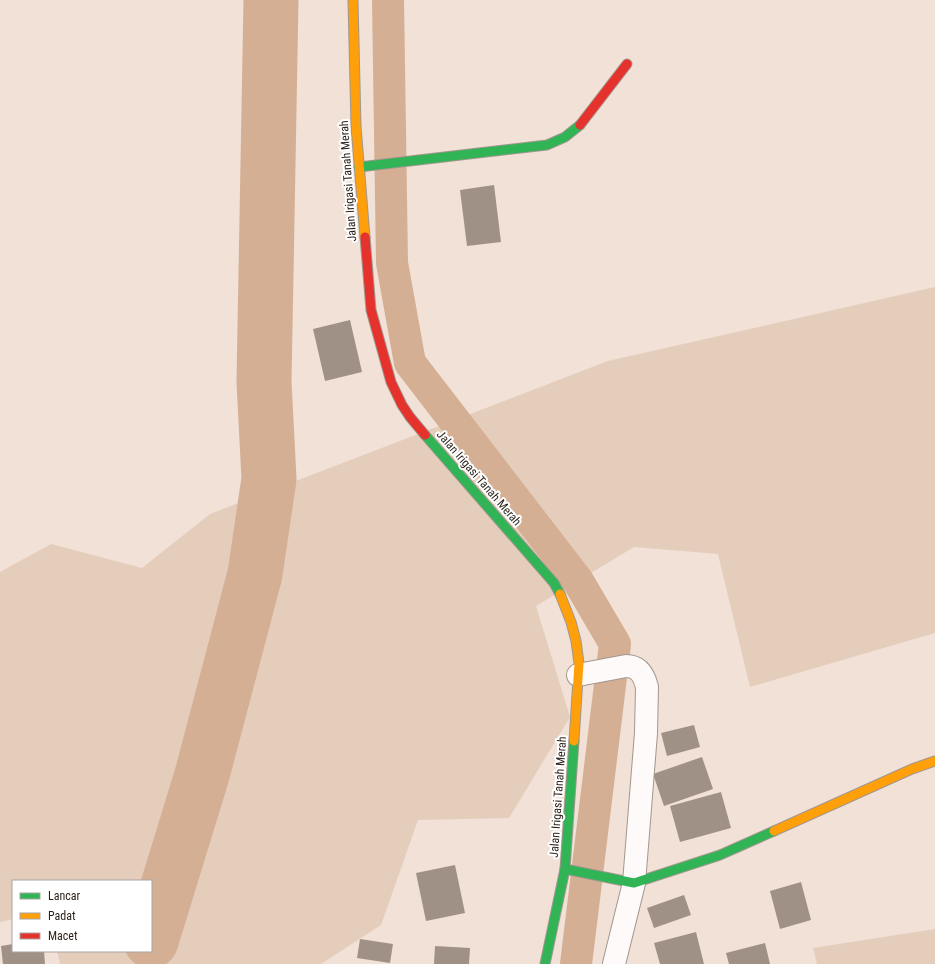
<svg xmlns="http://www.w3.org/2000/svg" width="935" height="964" font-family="'Roboto Condensed',sans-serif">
<rect width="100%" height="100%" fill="#f1e1d6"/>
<!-- green -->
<g fill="#e5cdbc">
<path d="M935 287V633L750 687 718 554 634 547 536 606 570 717 509 818 418 820 381 925 321 964H60L57 951H151V881H13V919L0 922V572L51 544 142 568 210 514 608 361Z"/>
<path d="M935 929V964H817L813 948Z"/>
</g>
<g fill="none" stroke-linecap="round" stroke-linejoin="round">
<!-- canal -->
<path stroke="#d4af94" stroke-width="32" d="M388 0 392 263 410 363 578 581 615 644 576 964"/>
<!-- river -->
<path stroke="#d4af94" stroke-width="55" d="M151 941 202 775 255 574 269 479 264 382 271 0"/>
</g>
<!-- building -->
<g fill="#a09186">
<path d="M494 185 501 242 467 246 460 190Z"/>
<path d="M350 320 362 372 325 381 313 329Z"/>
<path d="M694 725 700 747 667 756 661 733Z"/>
<path d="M702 757 713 789 664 806 653 774Z"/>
<path d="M721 792 731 828 680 842 670 806Z"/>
<path d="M455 865 465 913 426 921 416 873Z"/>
<path d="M801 882 811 920 780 929 770 891Z"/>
<path d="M684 895 691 915 654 928 647 908Z"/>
<path d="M696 932 704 964H660L654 943Z"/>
<path d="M360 939 393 944 390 963 357 958Z"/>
<path d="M765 943 770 964H729L726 953Z"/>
<path d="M13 944V951H44L45 964H3L1 946Z"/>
<path d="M435 946 470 948 469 964H434Z"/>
</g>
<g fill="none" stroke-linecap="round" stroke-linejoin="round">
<defs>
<path id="street" d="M578 675 626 666C639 666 644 675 647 687L646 733 634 883 614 964"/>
<g id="fast">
<path d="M359 167 547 145 565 137 580 125"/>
<path d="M425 435 554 583 560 594"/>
<path d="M565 869 634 883 720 855 774 831"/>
<path d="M545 964 565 869 574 741"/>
</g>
<g id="slow">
<path d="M353 0 356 126 365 237"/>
<path d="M560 594 571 622 576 641 579 663 574 741"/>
<path d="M774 831 912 769 935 761"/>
</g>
<g id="jam">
<path d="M580 125 627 64"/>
<path d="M365 237 371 310 391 382 402 405 410 417 425 435"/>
</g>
</defs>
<!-- street casing -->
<use href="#street" stroke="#a2978e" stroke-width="24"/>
<!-- fast casing -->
<use href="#fast" stroke="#a2978e" stroke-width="11"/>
<!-- slow casing -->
<use href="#slow" stroke="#a2978e" stroke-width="11"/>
<!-- jam casing -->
<use href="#jam" stroke="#a2978e" stroke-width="11"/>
<!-- street -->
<use href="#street" stroke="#fdfaf9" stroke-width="22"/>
<!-- fast -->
<use href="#fast" stroke="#30b455" stroke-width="9"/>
<!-- slow -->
<use href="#slow" stroke="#ff9f0a" stroke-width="9"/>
<!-- jam -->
<use href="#jam" stroke="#e5322d" stroke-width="9"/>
</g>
<g text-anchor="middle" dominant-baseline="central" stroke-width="4" stroke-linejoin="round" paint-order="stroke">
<!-- street labels -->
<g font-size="12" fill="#291f18" stroke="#fff">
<text transform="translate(348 181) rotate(-94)">Jalan Irigasi Tanah Merah</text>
<text transform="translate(479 478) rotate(49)">Jalan Irigasi Tanah Merah</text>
<text transform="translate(558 797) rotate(-86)">Jalan Irigasi Tanah Merah</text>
</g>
</g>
<!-- legend -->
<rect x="12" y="880" width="140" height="72" fill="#ffffff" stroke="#a9a5a3"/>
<rect x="20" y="893" width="20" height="6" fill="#30b455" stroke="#a9a5a3"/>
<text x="48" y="900" font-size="12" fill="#291f18">Lancar</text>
<rect x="20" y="913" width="20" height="6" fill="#ff9f0a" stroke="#a9a5a3"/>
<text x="48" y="920" font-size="12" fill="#291f18">Padat</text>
<rect x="20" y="933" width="20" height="6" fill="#e5322d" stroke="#a9a5a3"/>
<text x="48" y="940" font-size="12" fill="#291f18">Macet</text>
</svg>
